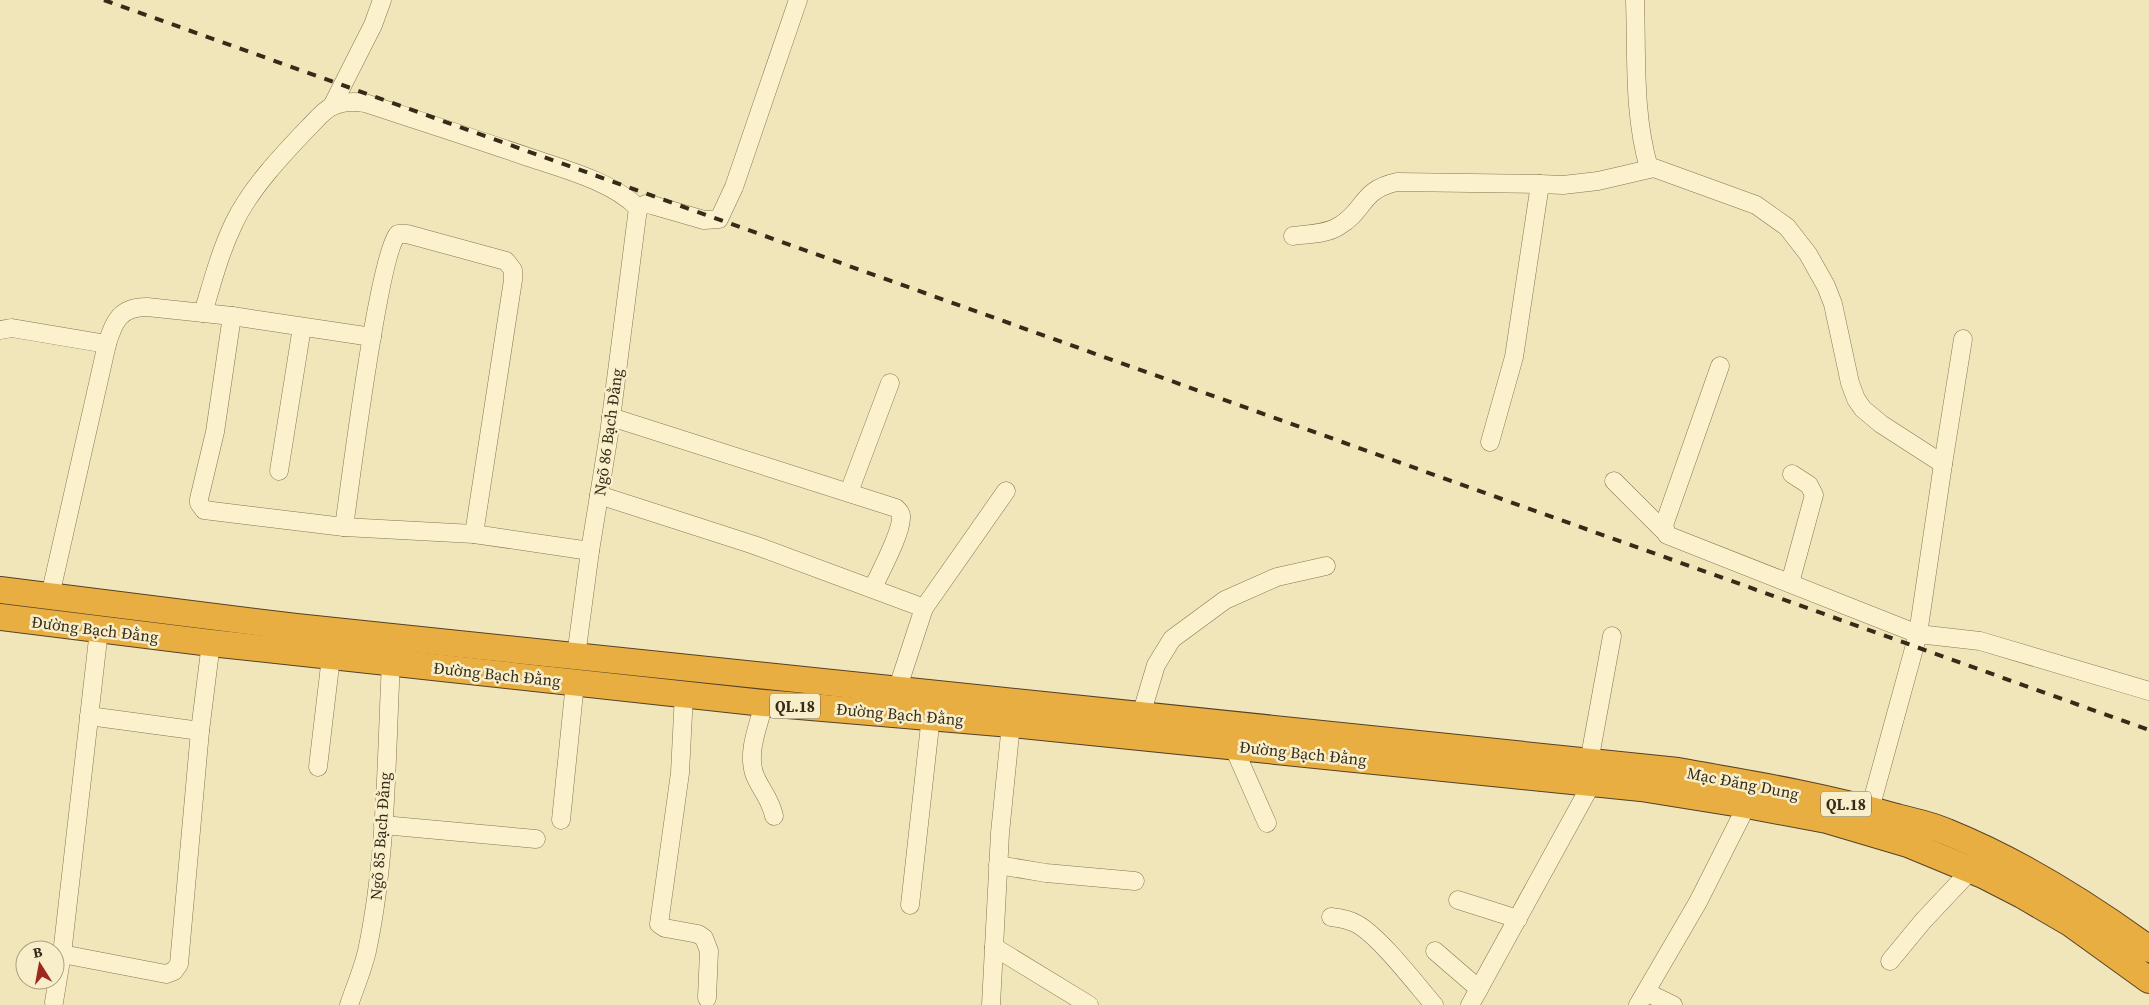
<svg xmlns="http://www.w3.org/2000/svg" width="2149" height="1005" font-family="'Source Serif 4',serif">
<rect width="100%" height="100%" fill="#f1e5ba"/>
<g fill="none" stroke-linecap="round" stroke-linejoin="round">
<defs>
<g id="minor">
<path d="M1635 0C1637 56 1633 114 1649 168"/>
<path d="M332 106 373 25 382 0"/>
<path d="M638 208 646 204 652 205 704 220 719 219 734 187 798 0"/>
<path d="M1293 236C1308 234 1327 234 1339 226 1366 210 1360 190 1397 182L1540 184"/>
<path d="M203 313C212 283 220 252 234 223 250 189 283 154 309 127 316 120 323 111 331 107 342 101 353 101 365 103 420 121 476 139 531 158 564 169 613 182 638 208"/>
<path d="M232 316 215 432 199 499V503L204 510 344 527 474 534 590 551"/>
<path d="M0 330 12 328 107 344"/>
<path d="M1720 366 1664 525 1667 535 1918 634 1980 641 2149 691"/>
<path d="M611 417 896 508C899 511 902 514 901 518 901 534 880 572 873 588"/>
<path d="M1490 442 1514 357 1540 184 1563 185 1598 181 1654 168 1756 205 1787 227 1808 254 1826 286 1833 304 1850 383 1856 399 1863 409 1881 424 1943 464 1918 634 1870 809"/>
<path d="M1943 464 1963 339"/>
<path d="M279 471 302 327"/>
<path d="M1614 481 1664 531"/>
<path d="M849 492 890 383"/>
<path d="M599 495 754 545 924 608"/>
<path d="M344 527C350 485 379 252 398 234H407L506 261 513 270V280L474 534"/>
<path d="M1790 583 1814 495 1809 485 1792 474"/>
<path d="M50 596 107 344C114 321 120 307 147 307L232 316 372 337"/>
<path d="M576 656 590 551 609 434 638 208"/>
<path d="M897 690 924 608 1006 491"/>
<path d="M684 694 680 773 659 924 665 928 698 934 704 938 709 951 707 998"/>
<path d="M764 703C759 725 747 750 754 773 759 788 770 797 774 816"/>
<path d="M1141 715 1156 665 1172 639 1225 600 1277 577 1326 566"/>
<path d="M89 716 200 731"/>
<path d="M1233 746 1267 823"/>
<path d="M1589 762 1612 636"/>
<path d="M318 767 331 657"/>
<path d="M561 820 575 683"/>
<path d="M383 825 536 839"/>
<path d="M998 865 1046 873 1135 881"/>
<path d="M1458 900 1518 919"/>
<path d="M910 905 931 716"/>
<path d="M1331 917C1340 918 1348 919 1357 924 1380 937 1415 983 1434 1005"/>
<path d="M994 947 1089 1005"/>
<path d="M1435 951 1479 989"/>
<path d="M62 954 166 974 174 971 179 964 200 731 211 643"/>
<path d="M1890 961 1923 921 1971 870"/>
<path d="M1646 992 1673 1005"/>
<path d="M54 1002 62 954 99 630"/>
<path d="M349 1005C355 987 363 969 367 951 387 857 386 759 391 663"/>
<path d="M991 1005 1000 833 1011 724"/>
<path d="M1470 1005 1592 783"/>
<path d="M1638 1005 1698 902 1747 805"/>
</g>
<g id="highway">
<path d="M0 590 296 627 1678 771C1751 784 1825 796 1896 817 1913 821 1931 825 1947 832 2019 861 2086 903 2149 949"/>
<path d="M0 617 211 643 764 703 1011 724 1641 788 1747 805 1827 820 1908 844 1983 875 2022 895 2070 923 2149 980"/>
</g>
</defs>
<!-- minor casing -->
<use href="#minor" stroke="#887453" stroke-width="19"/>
<!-- highway casing -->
<use href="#highway" stroke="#554128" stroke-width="28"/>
<!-- minor -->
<use href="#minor" stroke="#fbf2cd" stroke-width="18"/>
<!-- highway -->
<use href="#highway" stroke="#e9ae41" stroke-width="26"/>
<!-- rail -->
<path stroke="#362a19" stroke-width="4" stroke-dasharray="9 9" stroke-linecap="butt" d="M104 0 2149 730"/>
</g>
<g text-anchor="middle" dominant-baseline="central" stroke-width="5" stroke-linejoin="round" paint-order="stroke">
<!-- shield labels -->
<g fill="#f8efca" stroke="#70654e" stroke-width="1">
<rect x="770" y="693.5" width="50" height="25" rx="4"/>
<rect x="1821" y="791.5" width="50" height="25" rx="4"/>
</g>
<g font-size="15" font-weight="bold" fill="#362a19">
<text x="795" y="706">QL.18</text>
<text x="1846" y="804">QL.18</text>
</g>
<!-- street labels -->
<g font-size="16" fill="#362a19" stroke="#f8efca">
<text transform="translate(608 432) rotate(-82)">Ngõ 86 Bạch Đằng</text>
<text transform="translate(95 629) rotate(7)">Đường Bạch Đằng</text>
<text transform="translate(497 674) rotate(6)">Đường Bạch Đằng</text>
<text transform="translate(900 714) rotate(5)">Đường Bạch Đằng</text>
<text transform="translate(1303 753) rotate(6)">Đường Bạch Đằng</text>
<text transform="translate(1743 783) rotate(11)">Mạc Đăng Dung</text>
<text transform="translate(380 836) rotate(-86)">Ngõ 85 Bạch Đằng</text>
</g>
</g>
<!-- north arrow -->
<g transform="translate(40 965) rotate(349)"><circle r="24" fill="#f8efca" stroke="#aaa083"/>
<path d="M0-4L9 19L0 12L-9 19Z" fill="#9c291f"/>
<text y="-8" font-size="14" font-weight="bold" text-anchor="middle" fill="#362a19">B</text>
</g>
</svg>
